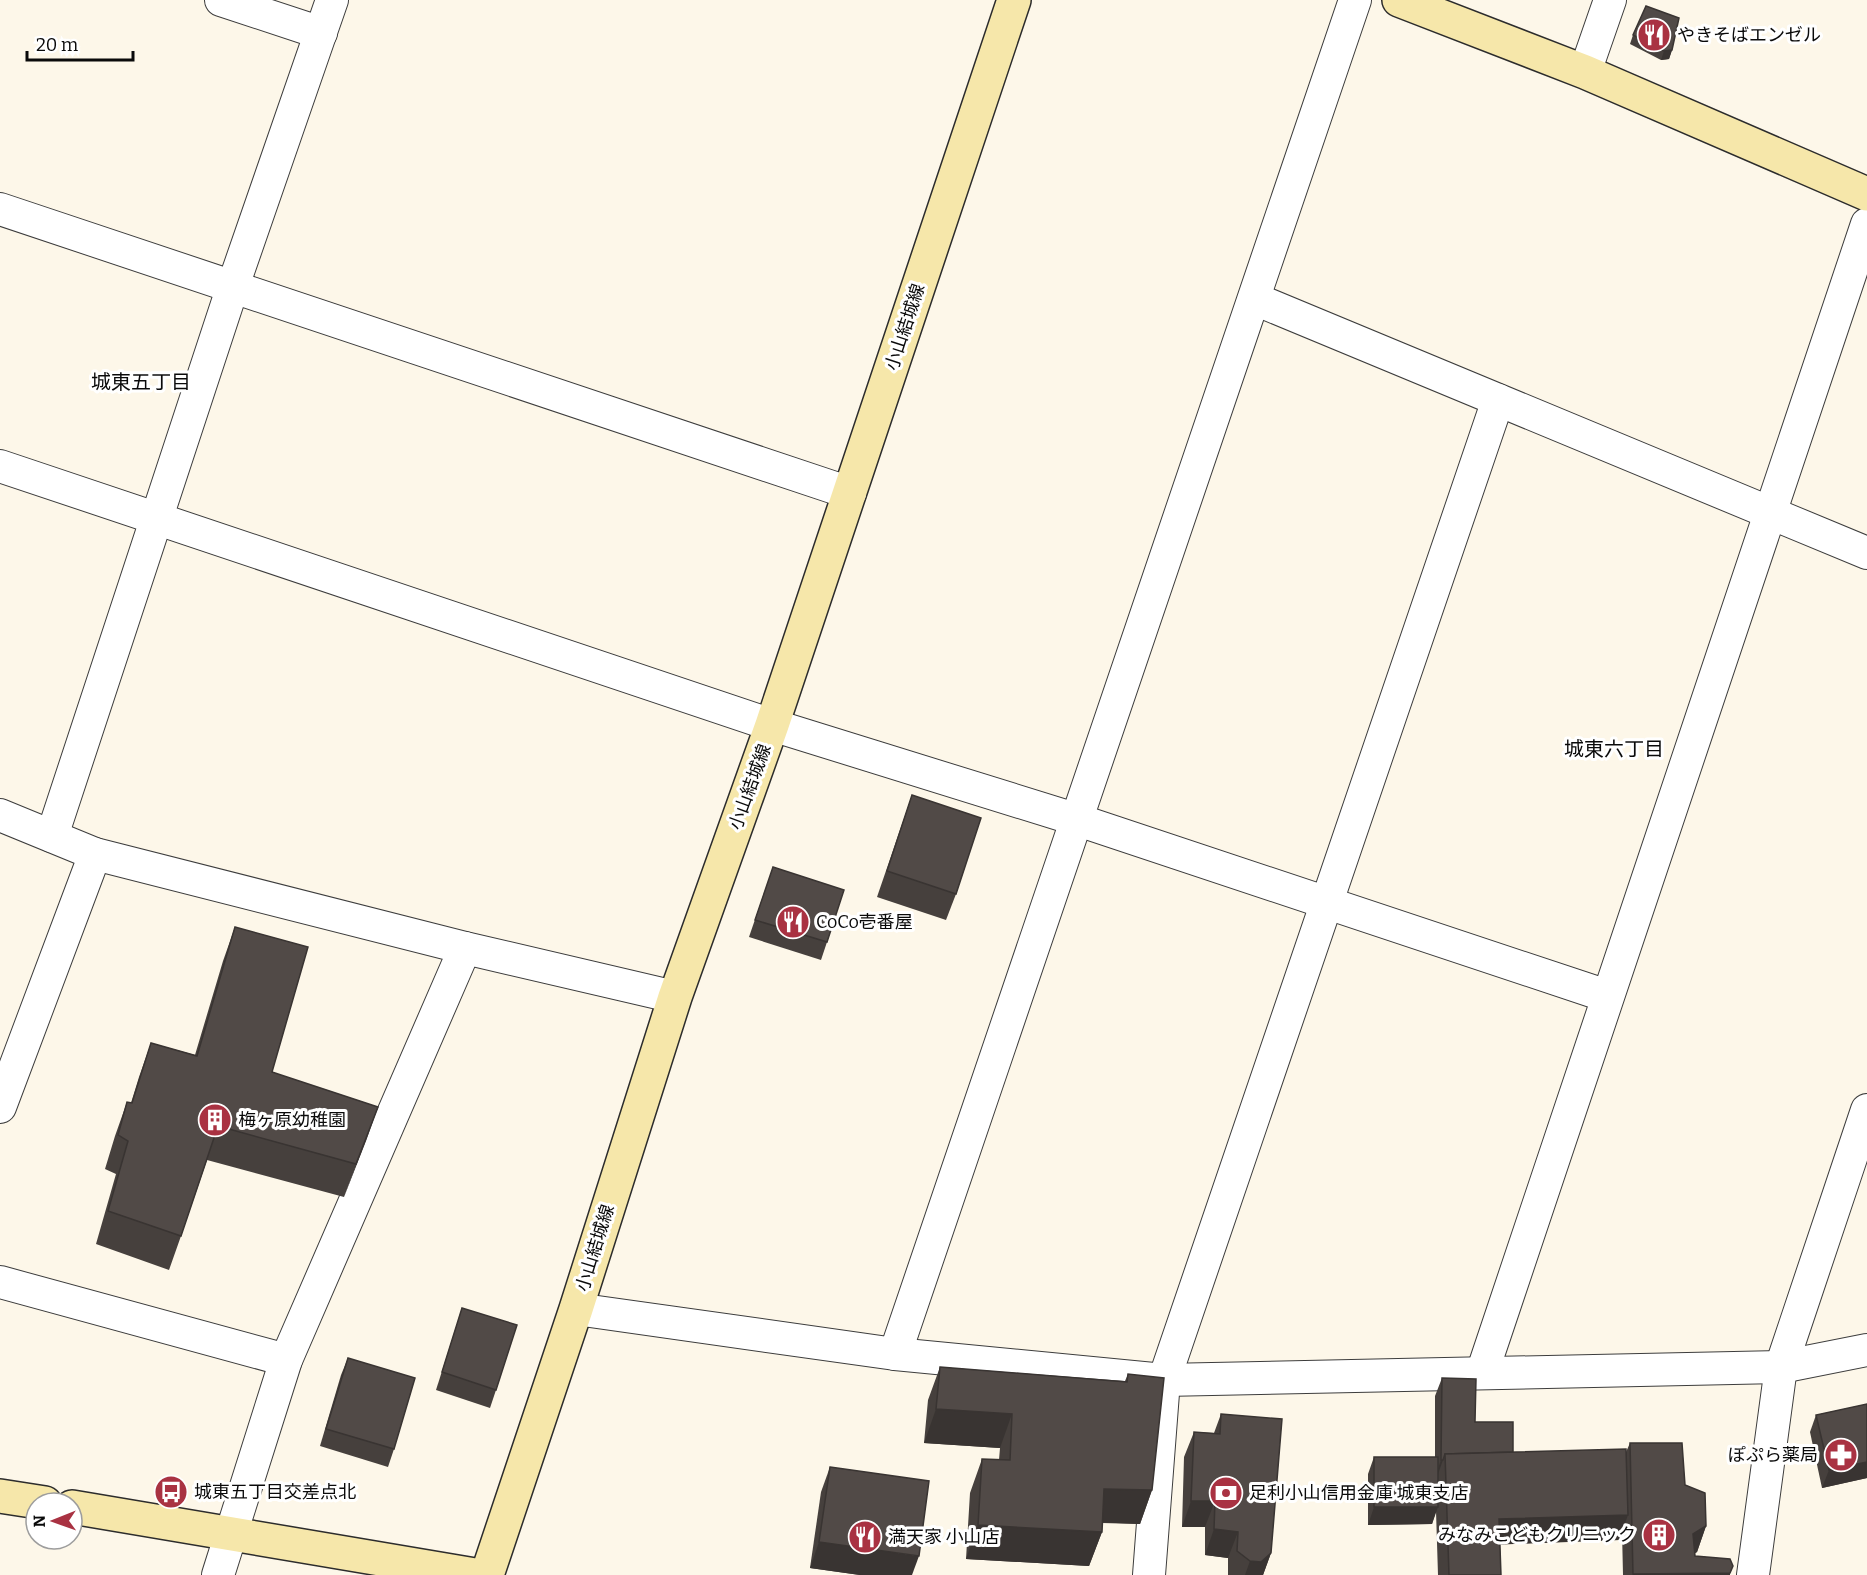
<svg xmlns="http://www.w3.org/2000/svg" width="1867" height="1575" font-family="Bitter,'Noto Sans JP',serif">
<rect width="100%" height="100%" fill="#fdf7e9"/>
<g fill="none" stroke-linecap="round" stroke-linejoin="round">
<defs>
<g id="street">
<path d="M221 0 321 33"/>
<path d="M1585 72 1610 0"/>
<path d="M0 209 850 493"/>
<path d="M1255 299 1867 553"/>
<path d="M0 466 772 725 1078 820 1607 996"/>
<path d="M0 815 95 854 465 948 675 997"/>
<path d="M52 836 233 286 332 0"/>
<path d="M0 1107 95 854"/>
<path d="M0 1282 286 1360"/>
<path d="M576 1309 895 1354 1164 1380 1781 1367 1867 1350"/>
<path d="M895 1354 1355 0"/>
<path d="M1482 1373 1867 224"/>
<path d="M218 1575 286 1360 465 948"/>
<path d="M1149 1575 1164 1380 1498 400"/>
<path d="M1753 1575 1781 1367 1867 1110"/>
</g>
<g id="secondary">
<path d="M1399 0 1585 72 1867 194"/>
<path d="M0 1496 45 1503"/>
<path d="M72 1507 475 1575"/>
<path d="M487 1575 576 1309 675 997 772 725 1014 0"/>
</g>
</defs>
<!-- street casing -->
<use href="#street" stroke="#3d3d3d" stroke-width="34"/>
<!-- secondary casing -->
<use href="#secondary" stroke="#2c2c2c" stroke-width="36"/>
<!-- street -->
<use href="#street" stroke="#fff" stroke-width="32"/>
<!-- secondary -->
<use href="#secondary" stroke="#f6e7aa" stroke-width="33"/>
</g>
<!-- wall -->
<g fill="#46403d">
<path d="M1633 35 1672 50 1669 59 1661 60 1630 44Z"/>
<path d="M912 795 956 894 946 920 877 897Z"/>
<path d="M773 867 827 942 821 960 749 937Z"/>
<path d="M235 927 272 1072 378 1107 344 1197 207 1160 181 1236 169 1270 96 1244 116 1174 105 1169 115 1136 127 1102 131 1103 139 1077 151 1043 195 1055 223 961Z"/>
<path d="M462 1308 496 1390 490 1408 436 1390Z"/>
<path d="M348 1358 394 1449 388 1467 320 1446 341 1375Z"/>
<path d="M940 1367 1125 1381 1128 1374 1152 1490 1140 1524 1102 1523V1532L1089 1566 966 1559 970 1493 982 1459 999 1460 1000 1448 924 1443 928 1400Z"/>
<path d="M1442 1378 1475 1422 1513 1452H1626L1630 1443 1685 1485 1706 1526 1697 1552 1695 1553V1556L1730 1575H1623L1622 1531 1619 1540 1500 1544 1501 1575H1438L1436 1511 1432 1524 1368 1525V1474L1374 1457H1435V1396Z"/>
<path d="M1867 1404V1478L1822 1488 1810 1432 1816 1415Z"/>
<path d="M1221 1414 1271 1553 1263 1575H1228V1558L1205 1555V1527H1182L1184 1457 1194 1432 1214 1433Z"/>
<path d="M830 1467 912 1575H860L810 1568 821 1492Z"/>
</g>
<!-- shaded-wall -->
<g fill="#393432">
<path d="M1672 50 1669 59 1661 60 1664 51Z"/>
<path d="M378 1107 366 1141 344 1197 356 1164Z"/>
<path d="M936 1409 1012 1414 1000 1448 924 1443Z"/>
<path d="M1441 1460H1443L1437 1477H1435Z"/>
<path d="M1867 1462V1478L1822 1488 1829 1470Z"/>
<path d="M1104 1489 1152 1490 1140 1524 1092 1522Z"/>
<path d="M1191 1501H1215L1205 1527H1182Z"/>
<path d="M1374 1507H1438L1432 1524 1368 1525Z"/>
<path d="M1628 1515 1619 1540 1490 1545 1499 1519Z"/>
<path d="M978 1525 1102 1532 1089 1566 966 1559Z"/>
<path d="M1706 1526 1697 1552 1684 1560 1693 1534Z"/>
<path d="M1214 1529 1238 1532 1228 1558 1205 1555Z"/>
<path d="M819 1542 919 1556 912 1575H860L810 1568Z"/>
<path d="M1271 1553 1263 1575H1245L1250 1561Z"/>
<path d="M1730 1573V1575H1633V1574Z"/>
</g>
<!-- building -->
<g fill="#514a47" stroke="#393432" stroke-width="1.5">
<path d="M1646 6 1679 18 1672 50 1664 51 1633 35Z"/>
<path d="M912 795 981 818 956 894 887 871Z"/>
<path d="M773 867 844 890 827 942 755 920Z"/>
<path d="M235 927 308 947 272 1072 378 1107 356 1164 218 1126 181 1236 108 1211 128 1141 118 1135 127 1102 132 1103 151 1043 197 1056Z"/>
<path d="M462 1308 517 1325 496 1390 442 1372Z"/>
<path d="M348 1358 415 1378 394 1449 326 1429Z"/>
<path d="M940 1367 1127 1382 1128 1374 1164 1378 1152 1490 1104 1489 1102 1532 978 1525 982 1459 1010 1460 1012 1414 936 1409Z"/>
<path d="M1442 1378 1476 1379 1475 1422H1513V1452L1445 1454 1443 1460H1441Z"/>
<path d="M1867 1404V1462L1829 1470 1816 1415Z"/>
<path d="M1221 1414 1282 1419 1271 1553 1261 1562 1250 1561 1237 1551 1238 1532 1214 1529 1215 1501H1191L1194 1432 1220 1434Z"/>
<path d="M1630 1443H1682L1685 1485 1705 1493 1706 1526 1693 1534 1695 1556 1730 1559 1733 1566 1730 1573 1633 1574Z"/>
<path d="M1626 1449 1628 1515 1499 1519 1501 1575H1449L1445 1454Z"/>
<rect x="1374" y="1457" width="64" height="50"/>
<path d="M830 1467 929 1481 919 1556 819 1542Z"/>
</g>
<!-- icons -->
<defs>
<symbol id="restaurant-disc" viewBox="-11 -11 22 22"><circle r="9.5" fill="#a93242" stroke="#fff"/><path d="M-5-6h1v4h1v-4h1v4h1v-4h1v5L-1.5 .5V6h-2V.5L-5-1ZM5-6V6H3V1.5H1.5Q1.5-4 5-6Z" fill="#fff"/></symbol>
<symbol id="building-disc" viewBox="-11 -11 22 22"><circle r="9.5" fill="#a93242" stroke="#fff"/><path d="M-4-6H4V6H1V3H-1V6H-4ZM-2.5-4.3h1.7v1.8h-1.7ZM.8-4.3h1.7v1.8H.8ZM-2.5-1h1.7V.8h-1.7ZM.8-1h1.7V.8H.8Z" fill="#fff"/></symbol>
<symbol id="pharmacy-disc" viewBox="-11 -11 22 22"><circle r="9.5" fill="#a93242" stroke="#fff"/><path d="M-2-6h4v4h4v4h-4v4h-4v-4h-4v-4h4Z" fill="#fff"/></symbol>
<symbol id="bus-disc" viewBox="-11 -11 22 22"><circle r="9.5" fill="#a93242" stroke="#fff"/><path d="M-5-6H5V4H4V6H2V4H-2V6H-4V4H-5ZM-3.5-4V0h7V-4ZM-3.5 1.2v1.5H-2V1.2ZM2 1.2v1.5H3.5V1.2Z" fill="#fff"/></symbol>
<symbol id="bank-disc" viewBox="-11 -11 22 22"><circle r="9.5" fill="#a93242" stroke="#fff"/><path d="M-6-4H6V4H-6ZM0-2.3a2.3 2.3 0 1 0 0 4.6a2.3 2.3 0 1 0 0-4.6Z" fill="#fff"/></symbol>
</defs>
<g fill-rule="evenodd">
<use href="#restaurant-disc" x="1635" y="16" width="38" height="38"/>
<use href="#restaurant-disc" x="774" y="903" width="38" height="38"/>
<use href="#building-disc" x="196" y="1101" width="38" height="38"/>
<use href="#pharmacy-disc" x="1822" y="1436" width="38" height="38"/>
<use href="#bus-disc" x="152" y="1473" width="38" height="38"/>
<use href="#bank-disc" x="1207" y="1474" width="38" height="38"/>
<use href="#building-disc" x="1640" y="1516" width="38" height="38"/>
<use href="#restaurant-disc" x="846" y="1518" width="38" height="38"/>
</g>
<g text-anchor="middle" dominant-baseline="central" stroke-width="6" stroke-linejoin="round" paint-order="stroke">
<!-- poi labels -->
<g font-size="18" fill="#0a0a0a" stroke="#fff" text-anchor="start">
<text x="1677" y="35">やきそばエンゼル</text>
<text x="816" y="922">CoCo壱番屋</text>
<text x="238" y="1120">梅ヶ原幼稚園</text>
<text x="1818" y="1455" text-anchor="end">ぽぷら薬局</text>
<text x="194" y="1492">城東五丁目交差点北</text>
<text x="1249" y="1493">足利小山信用金庫 城東支店</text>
<text x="1636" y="1535" text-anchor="end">みなみこどもクリニック</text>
<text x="888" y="1537">満天家 小山店</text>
</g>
<!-- street labels -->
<g font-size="18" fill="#0a0a0a" stroke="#fff">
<text transform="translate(905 327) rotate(-72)">小山結城線</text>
<text transform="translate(750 787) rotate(-70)">小山結城線</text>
<text transform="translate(595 1248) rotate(-73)">小山結城線</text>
</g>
<!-- neighbourhood labels -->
<g font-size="20" fill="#0a0a0a" stroke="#fff">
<text x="141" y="382">城東五丁目</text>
<text x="1614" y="749">城東六丁目</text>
</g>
</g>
<!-- north arrow -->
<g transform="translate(54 1521) rotate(269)"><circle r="28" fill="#ffffff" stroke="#9d9d9d" stroke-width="1.5"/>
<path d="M0-4.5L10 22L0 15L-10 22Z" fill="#a93242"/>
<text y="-9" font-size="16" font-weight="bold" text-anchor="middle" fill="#0a0a0a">N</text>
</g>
<!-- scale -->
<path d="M27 51v9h106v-9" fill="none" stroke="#0a0a0a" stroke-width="3"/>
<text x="36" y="51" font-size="18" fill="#0a0a0a" stroke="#ffffff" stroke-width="4.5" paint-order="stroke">20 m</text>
</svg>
